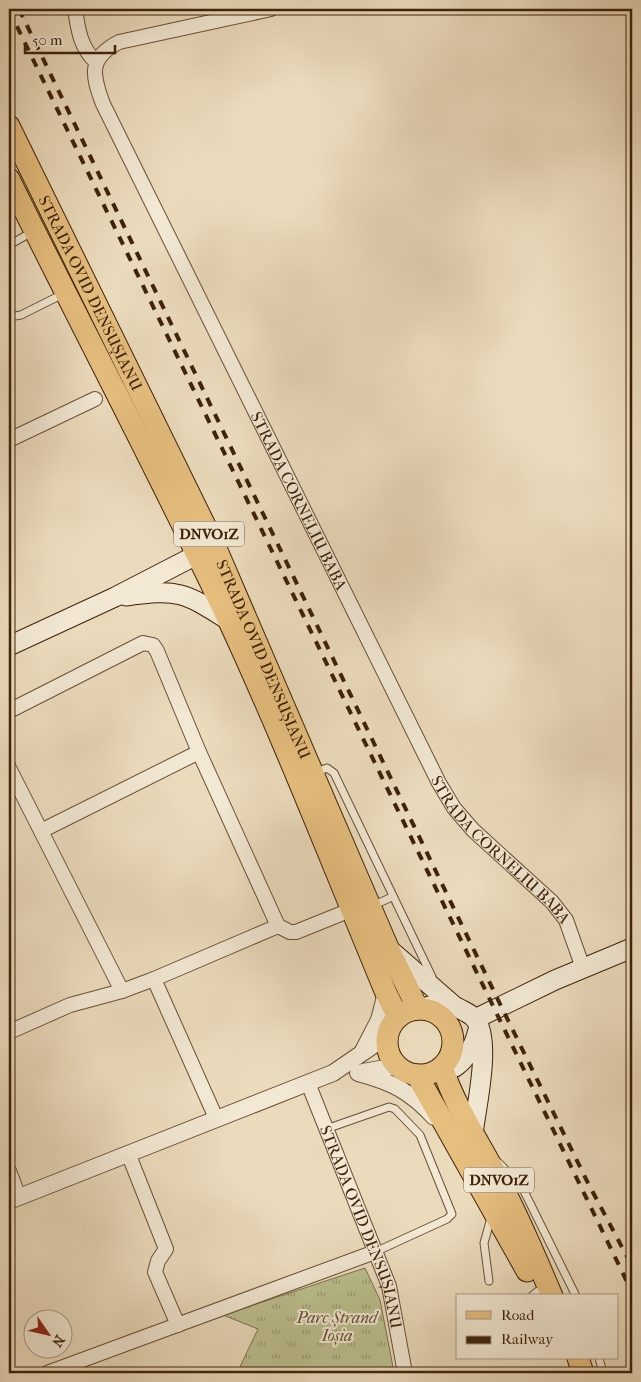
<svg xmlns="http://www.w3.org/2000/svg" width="641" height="1382" font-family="'IM FELL French Canon',serif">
<defs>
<pattern id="grass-tufts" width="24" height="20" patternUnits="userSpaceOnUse" patternTransform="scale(1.25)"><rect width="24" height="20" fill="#bbbf8e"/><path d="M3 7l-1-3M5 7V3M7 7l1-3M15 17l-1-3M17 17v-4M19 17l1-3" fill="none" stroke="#999b72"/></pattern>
</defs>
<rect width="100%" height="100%" fill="#ebdbbd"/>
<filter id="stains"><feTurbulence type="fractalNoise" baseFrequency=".004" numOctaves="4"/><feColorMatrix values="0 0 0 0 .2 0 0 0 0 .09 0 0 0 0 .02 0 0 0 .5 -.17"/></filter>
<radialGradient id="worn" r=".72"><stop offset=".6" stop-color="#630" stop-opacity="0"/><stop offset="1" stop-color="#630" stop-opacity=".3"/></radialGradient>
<!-- grass -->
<path fill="url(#grass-tufts)" stroke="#7c704c" d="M365 1268 380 1300 394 1372 237 1373 258 1329 223 1315Z"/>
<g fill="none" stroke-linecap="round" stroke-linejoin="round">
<defs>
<g id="service">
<path d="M9 245 32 232"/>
<path d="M9 317 21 315 63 294"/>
<path d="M314 773 327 768 334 773 432 977"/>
<path d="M372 906 392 897"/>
<path d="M326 1129 389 1107 395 1109 420 1135 452 1214 447 1219 375 1252"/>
<path d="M499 1163 522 1187 576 1296"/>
<path d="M489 1281 484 1243 491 1218"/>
<path d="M532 1296 538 1291"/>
<path d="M599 1358 603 1373"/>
</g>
<g id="minor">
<path d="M75 9C78 29 80 47 96 62"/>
<path id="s1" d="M271 9 119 42C88 58 92 75 103 104L439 783 454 808 473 830 552 902 566 920 583 968"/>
<path d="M9 440 95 399"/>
<path d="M9 711 143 643 153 645 157 651 199 752 278 926 290 932H296L353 909"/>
<path d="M9 768 122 991"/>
<path d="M41 831 199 752"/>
<path d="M154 979 216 1118"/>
<path d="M9 1032 70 1005 122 991 154 979 278 926"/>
<path id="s2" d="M308 1083 389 1286 405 1373"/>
<path d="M128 1153 166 1249 158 1261 155 1272 178 1325"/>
<path d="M9 1171 19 1197"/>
<path d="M47 1373 375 1252"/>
</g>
<g id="tertiary">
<path d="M363 1051 379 1020 386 993"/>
<path d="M363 1072 397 1066"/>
<path d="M358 1073C392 1082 410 1091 434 1117"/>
<path d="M9 1201 333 1073 387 1036"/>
</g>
<g id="secondary">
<path d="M126 596C179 589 184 592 228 620"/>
<path d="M9 646 115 597 210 548"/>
<path d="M390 950 453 1005"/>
<path d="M421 1009C436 1003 448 1002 462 1010 466 1012 472 1015 475 1019 492 1040 476 1108 473 1134"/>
<path d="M475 1019 555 980 632 948"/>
<path d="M443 1066 455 1067C468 1058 474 1046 478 1030"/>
</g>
<g id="primary">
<path id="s3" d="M9 126 215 546 389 950 418 1009"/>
<path d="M9 179C81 326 158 471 228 619 285 742 334 868 386 993L398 1017"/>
<circle cx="420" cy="1042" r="33"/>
<path d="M442 1067C456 1109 481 1145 501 1184 520 1220 536 1258 552 1296"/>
<path d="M417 1075 527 1271"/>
<path d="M578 1358 583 1373"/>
</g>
</defs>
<!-- service casing -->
<use href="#service" stroke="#695036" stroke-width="9"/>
<!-- minor casing -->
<use href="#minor" stroke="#695036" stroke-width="16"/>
<!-- tertiary casing -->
<use href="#tertiary" stroke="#695036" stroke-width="18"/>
<!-- secondary casing -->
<use href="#secondary" stroke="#3e2209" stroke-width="21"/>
<!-- primary casing -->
<use href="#primary" stroke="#3e2209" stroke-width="23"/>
<!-- service -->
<use href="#service" stroke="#f2e8d4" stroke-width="7"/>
<!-- minor -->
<use href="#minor" stroke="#f2e8d4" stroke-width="14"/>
<!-- tertiary -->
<use href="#tertiary" stroke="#f2e8d4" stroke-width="16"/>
<!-- secondary -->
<use href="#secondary" stroke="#f2e8d4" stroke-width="19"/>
<!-- primary -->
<use href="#primary" stroke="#e6be7e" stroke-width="21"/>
<!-- rail -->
<g stroke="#3e2209" stroke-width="4" stroke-dasharray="9 9" stroke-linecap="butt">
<path d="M19 9 501 1006 588 1183 632 1266"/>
<path d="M9 10 632 1292"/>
</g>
</g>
<g text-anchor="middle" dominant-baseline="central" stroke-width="4" stroke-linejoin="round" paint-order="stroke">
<!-- shield labels -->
<g fill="#f2e8d4" stroke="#745d46" stroke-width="1">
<rect x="174" y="521.5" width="70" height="25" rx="4"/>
<rect x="464" y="1167.5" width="70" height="25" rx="4"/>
</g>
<g font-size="15" font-weight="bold" fill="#3e2209">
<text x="209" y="534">DNVO1Z</text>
<text x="499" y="1180">DNVO1Z</text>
</g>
<!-- street labels -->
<g font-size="16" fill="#3e2209" stroke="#f2e8d4">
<text stroke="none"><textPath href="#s3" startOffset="186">STRADA OVID DENSUȘIANU</textPath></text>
<text stroke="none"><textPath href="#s1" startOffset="672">STRADA CORNELIU BABA</textPath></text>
<text stroke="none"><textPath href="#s3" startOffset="591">STRADA OVID DENSUȘIANU</textPath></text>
<text stroke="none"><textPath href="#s1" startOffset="1078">STRADA CORNELIU BABA</textPath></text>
<text stroke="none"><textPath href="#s2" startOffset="154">STRADA OVID DENSUȘIANU</textPath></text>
</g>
<!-- park labels -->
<g font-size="16" font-style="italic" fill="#5d492a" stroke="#f2e8d4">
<text x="337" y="1317">Parc Ștrand<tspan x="337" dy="18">Ioșia</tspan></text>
</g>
</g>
<!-- margin -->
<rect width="641" height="1382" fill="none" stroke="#ebdbbd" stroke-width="30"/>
<rect x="10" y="10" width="621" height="1362" fill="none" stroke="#3e2209" stroke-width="2.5"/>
<rect x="15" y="15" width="611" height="1352" fill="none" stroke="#3e2209"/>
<!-- legend -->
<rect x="456" y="1294" width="162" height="65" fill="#f2e8d4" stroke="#aa9983"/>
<rect x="466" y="1311" width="25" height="8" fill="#e6be7e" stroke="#aa9983"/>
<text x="501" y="1320" font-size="15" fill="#3e2209">Road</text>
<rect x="466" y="1336" width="25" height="8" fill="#3e2209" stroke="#aa9983"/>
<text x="501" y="1344" font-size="15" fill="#3e2209">Railway</text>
<!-- north arrow -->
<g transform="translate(48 1334) rotate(124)"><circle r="24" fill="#f2e8d4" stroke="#aa9983"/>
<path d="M0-4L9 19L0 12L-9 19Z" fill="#8f2418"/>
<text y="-8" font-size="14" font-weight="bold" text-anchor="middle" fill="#3e2209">N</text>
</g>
<!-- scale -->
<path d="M25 45v8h90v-8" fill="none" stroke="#3e2209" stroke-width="2.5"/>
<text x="32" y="45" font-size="15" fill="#3e2209" stroke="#f2e8d4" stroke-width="4" paint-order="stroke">50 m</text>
<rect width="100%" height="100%" filter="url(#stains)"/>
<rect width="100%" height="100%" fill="url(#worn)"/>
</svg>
